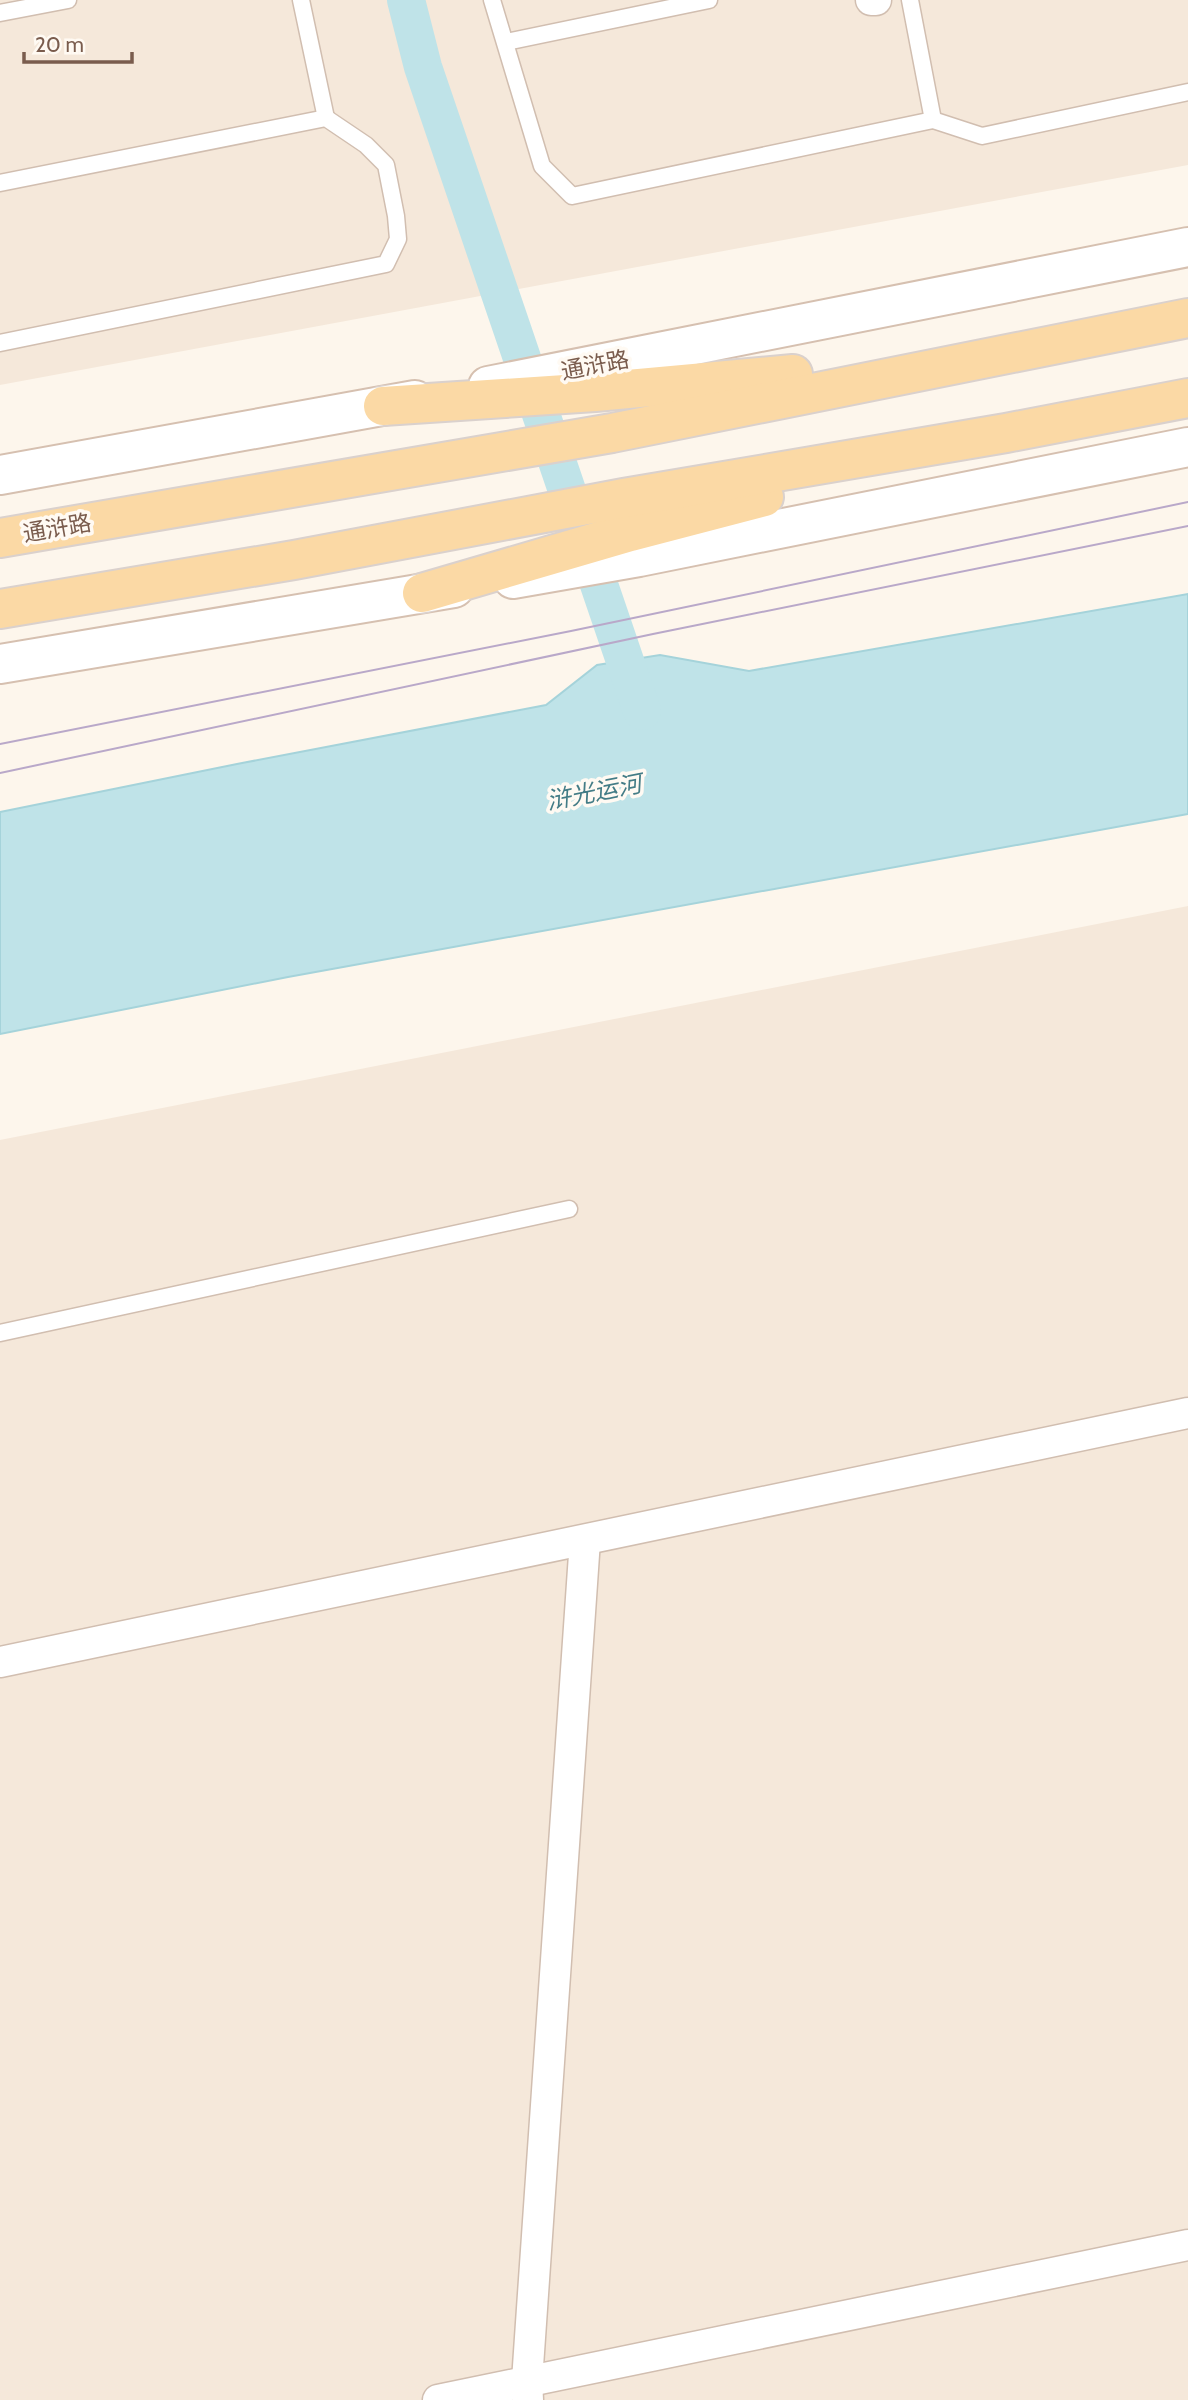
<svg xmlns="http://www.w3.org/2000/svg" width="1188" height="2400" font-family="Cabin,'Noto Sans SC',sans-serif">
<rect width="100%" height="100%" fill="#fdf6ec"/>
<!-- residential -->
<g fill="#f5e8da">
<path d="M0 0H1188V165L0 385Z"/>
<path d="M1188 906V2400H0V1140Z"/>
</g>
<!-- water -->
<path fill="#bfe3e8" stroke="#a5d3da" stroke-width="2" d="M1188 594V814L288 977 0 1034V812L237 764 546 705 597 665 660 655 749 671Z"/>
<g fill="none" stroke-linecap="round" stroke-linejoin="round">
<!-- canal -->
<path stroke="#bfe3e8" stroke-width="38" d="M406 0 423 67 642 711"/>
<defs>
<g id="lane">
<path d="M301 0 326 118"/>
<path d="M492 0 542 166 572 196 933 120 982 136 1188 92"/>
<path d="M910 0 933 120"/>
<path d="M0 13 68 0"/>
<path d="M506 42 709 0"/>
<path d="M0 183 326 118 366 145 386 165 396 216 398 239 386 264 0 343"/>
<path d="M0 1333 569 1209"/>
</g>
<g id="street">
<path d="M871 0H876"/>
<path d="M0 1662 1188 1413"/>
<path d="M438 2400 1188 2245"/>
<path d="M528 2400 527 2381 585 1540"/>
</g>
<g id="secondary">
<path d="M488 386 1188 247"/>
<path d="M0 475 415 400"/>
<path d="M513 579 639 557 1188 447"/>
<path d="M0 664 454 588"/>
</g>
<g id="primary">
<path d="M383 406 595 392 793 374"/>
<path d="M0 538 612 433 1188 318"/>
<path d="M422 593 630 532 764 497"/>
<path d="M0 609 294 560 624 498 1006 433 1188 398"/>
</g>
</defs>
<!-- lane casing -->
<use href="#lane" stroke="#d1beb0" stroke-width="19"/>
<!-- street casing -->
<use href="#street" stroke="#d1beb0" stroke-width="33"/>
<!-- secondary casing -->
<use href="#secondary" stroke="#d6c0b0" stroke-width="42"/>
<!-- primary casing -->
<use href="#primary" stroke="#dad1cd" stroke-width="42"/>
<!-- lane -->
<use href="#lane" stroke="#fff" stroke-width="16"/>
<!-- street -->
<use href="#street" stroke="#fff" stroke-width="30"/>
<!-- secondary -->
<use href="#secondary" stroke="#fff" stroke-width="38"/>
<!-- primary -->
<use href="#primary" stroke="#fbd9a5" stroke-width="38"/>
<!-- tram -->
<g stroke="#b9a8c9" stroke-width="2">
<path d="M0 744 571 631 1188 502"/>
<path d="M0 773 653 634 1188 526"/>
</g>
</g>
<g text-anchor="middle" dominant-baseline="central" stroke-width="7" stroke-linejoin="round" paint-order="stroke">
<!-- street labels -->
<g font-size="23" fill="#7a5c4d" stroke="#fffaf3">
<text transform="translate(595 365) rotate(-11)">通浒路</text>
<text transform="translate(57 528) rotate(-10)">通浒路</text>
</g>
<!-- water labels -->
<g font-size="24" font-style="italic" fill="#437c86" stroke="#fffaf3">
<text transform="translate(594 792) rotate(-11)">浒光运河</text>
</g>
</g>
<!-- scale -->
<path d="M24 52v10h108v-10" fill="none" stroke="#7a5c4d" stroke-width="3.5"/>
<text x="35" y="52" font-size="21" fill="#7a5c4d" stroke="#fffaf3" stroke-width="5" paint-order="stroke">20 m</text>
</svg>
